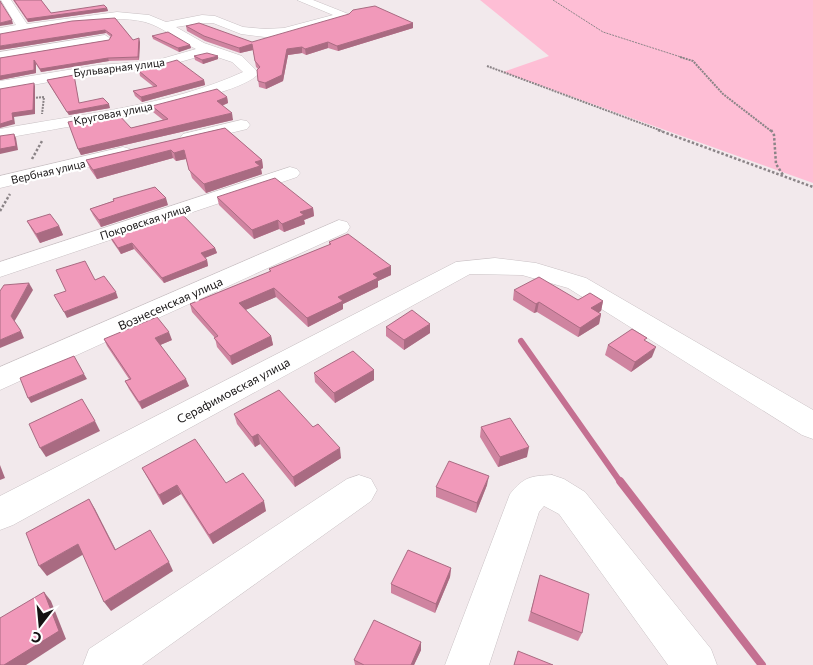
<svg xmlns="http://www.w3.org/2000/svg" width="813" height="665" font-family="Commissioner,sans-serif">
<rect width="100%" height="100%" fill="#f2e9ec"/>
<!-- green -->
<path fill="#febed5" d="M480 0H813V183L503 72 549 56Z"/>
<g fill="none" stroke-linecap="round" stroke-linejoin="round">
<!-- stream-far1 -->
<path stroke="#c47091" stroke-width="6" d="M521 341 621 483"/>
<!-- stream -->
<path stroke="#c47091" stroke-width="8" d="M620 481 762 665"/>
<defs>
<g id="minor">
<path d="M1 0H11L27 24 117 12 149 15 166 22 202 15 215 16 243 27 265 29 284 28 333 15 297 0H313L351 15 349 17 285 36 265 37 241 34 213 23H202L176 27 204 43 242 56 259 73C240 100 42 131 0 139V129C80 114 169 106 243 72L232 62 208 54 155 69 98 73 0 91V81L98 65 154 61 196 49C179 41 163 27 145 22 107 12 40 29 0 36V28L16 25Z"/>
<path d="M105 35 111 39 110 42 0 60V52Z"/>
<path d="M241 120 247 121 250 125 247 129 189 143 183 142 180 138 183 134Z"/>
<path d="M123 147 130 149 132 153 130 157 0 188V176Z"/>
<path d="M290 167 297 169 300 173 297 177 0 277V262Z"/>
<path d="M339 220 347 222 350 227 347 232 0 390V367Z"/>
<path d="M495 258 536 263 586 278 813 410V439L802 435 568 288 522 275 470 274 13 525 0 530V496L456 262Z"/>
<path d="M359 475 371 479 377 490 371 501 142 665H83L89 649 347 479Z"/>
<path d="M552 475 564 479 585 492 711 649 717 665H668L559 514 544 506 539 512 489 665H445L510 494C524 477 530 476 552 475Z"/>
</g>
</defs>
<!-- minor casing -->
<use href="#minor" stroke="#c9c1c4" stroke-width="1"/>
<!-- path-far2 -->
<path stroke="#8b8487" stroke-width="1" stroke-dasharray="2 1" stroke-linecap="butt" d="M553 0 603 32 684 58"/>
<!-- path-far1 -->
<g stroke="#8b8487" stroke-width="2" stroke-dasharray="2 1" stroke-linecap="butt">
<path d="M680 57 693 61 723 94 771 131"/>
<path d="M487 66 662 131"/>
<path d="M33 98 44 97 42 114"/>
</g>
<!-- path -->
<g stroke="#8b8487" stroke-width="2.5" stroke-dasharray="2.5 2" stroke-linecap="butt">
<path d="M658 130 813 187"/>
<path d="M771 130 774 135 776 164 783 175"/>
<path d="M32 159 42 141"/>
<path d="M0 211 10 194"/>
</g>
<!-- minor -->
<use href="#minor" fill="#fff" fill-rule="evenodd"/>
</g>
<!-- wall -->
<g fill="#cf84a0">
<path d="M13 0H41L51 13 107 8 108 11 28 22Z"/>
<path d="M115 18 133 40 140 42 139 60 109 61 41 72 36 64V73L0 80V58L109 40 111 37 106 33 0 50Z"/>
<path d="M413 23V28L338 51 328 48 306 55 302 53 288 55 283 81 266 89 259 87 257 70 258 69 256 67 253 50 240 53 205 41 187 31 186 26 252 42Z"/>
<path d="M152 36 190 45 191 48 179 52 153 39Z"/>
<path d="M194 56 218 59 203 64 195 60Z"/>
<path d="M139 71 204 80 205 85 142 102 135 96 133 91 154 87 140 76Z"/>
<path d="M74 75 79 103 110 108 69 115 49 84 47 80Z"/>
<path d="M227 97 228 103 222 106 233 120 81 155 68 122 131 128 163 120 153 112 152 106Z"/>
<path d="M225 128 262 160 263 168 261 169 262 174 206 193 192 178 186 159 176 161 173 158 97 179 90 169 86 160Z"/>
<path d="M217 197 313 208 314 216 304 220 305 224 284 232 279 229 254 239 219 205Z"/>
<path d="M113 199 168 205 101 227 93 215 90 209 113 201Z"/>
<path d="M27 221 59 226 63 235 40 243 32 230Z"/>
<path d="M110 236 215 248 217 253 205 258 207 260 208 266 164 283 134 249 121 254 112 241Z"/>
<path d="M329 242 391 275 378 281V287L343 304V309L308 327 276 297 245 310 271 336 273 345 232 365 217 347 215 338 192 312 190 304 270 272 269 269 329 245Z"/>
<path d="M514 290 578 300 603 301 601 311 598 312 601 314 599 324 578 337 537 312 534 313 513 300Z"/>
<path d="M386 327 430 333 404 350 386 336Z"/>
<path d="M104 339 172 340 160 345 189 386 142 409 129 389 125 381 129 379 107 346Z"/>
<path d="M608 345 652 357 631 372 605 355Z"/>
<path d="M374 370V380L335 403 315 382 314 373Z"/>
<path d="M234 414 313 427 341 458 295 487 260 444 255 447 237 424Z"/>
<path d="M481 427 527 457 498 467 480 437Z"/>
<path d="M142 468 226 483 266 511 213 544 181 494 163 505 147 477Z"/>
<path d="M487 485 476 513 436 497V487Z"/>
<path d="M451 568 450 577 435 613 391 593V584Z"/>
<path d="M538 584 582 633 578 641 528 621Z"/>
<path d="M421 642V650L414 665H355L354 660Z"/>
</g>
<!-- shaded-wall -->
<g fill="#a96b82">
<path d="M107 8 108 11 28 22 27 19Z"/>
<path d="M12 20 13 24 0 26V23Z"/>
<path d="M413 23V28L338 51 337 46Z"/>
<path d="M105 30 106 33 0 50V46Z"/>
<path d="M139 38 140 42 139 60 138 57Z"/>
<path d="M328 42V48L306 55 305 49Z"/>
<path d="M252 44 253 50 240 53 239 48Z"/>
<path d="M190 45 191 48 179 52 178 48Z"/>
<path d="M302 47V53L288 55 283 81 266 89 265 83 287 49Z"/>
<path d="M218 56V59L203 64 202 60Z"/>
<path d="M108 58 109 61 41 72 40 69Z"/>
<path d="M34 60 36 64V73L0 80V76Z"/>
<path d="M204 80 205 85 142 102 141 97Z"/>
<path d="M34 83 35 86V114L14 117 15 124 0 128V124L12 113Z"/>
<path d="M227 97 228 103 218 107 217 101Z"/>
<path d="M109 104 110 108 69 115 67 112Z"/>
<path d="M232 113 233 120 81 155 78 149Z"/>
<path d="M14 134 16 138 18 150 0 154V149Z"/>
<path d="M171 150 173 158 97 179 93 170Z"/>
<path d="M184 150 186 159 176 161 174 153Z"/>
<path d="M262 160 263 168 261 169 262 174 206 193 204 184 255 162Z"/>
<path d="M166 198 168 205 101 227 99 220Z"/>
<path d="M313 208 314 216 304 220 305 224 284 232 282 224 300 212Z"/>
<path d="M278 220 279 229 254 239 252 230Z"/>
<path d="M59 226 63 235 40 243 36 234Z"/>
<path d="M132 243 134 249 121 254 118 248Z"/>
<path d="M215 248 217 253 202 259 201 253Z"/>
<path d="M207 260 208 266 164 283 162 278Z"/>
<path d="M391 266V275L378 281V287L343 304V309L308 327 307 318 373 274Z"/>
<path d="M29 283 33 290 14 322 11 316Z"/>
<path d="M274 288 276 297 241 312 239 303Z"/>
<path d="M116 292 118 298 67 318 64 312Z"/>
<path d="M603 301 601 311 589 318 591 308Z"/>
<path d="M539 302 537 312 534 313 536 304Z"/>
<path d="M601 314 599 324 578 337 580 328Z"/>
<path d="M430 324V333L404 350V340Z"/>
<path d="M21 331 24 338 0 348V340Z"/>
<path d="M169 332 172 340 158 346 155 338Z"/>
<path d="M271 336 273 345 232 365 230 356Z"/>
<path d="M656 347 652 357 631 372 635 362Z"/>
<path d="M374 370V380L335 403 334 393Z"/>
<path d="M84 374 87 379 31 403 28 398Z"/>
<path d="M186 379 189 386 142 409 139 402Z"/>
<path d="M95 421 100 431 46 457 40 448Z"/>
<path d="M258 434 260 444 255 447 252 437Z"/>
<path d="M529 447 527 457 498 467 500 457Z"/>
<path d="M340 448 341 458 295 487 293 477Z"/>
<path d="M0 465 5 478 0 480Z"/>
<path d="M489 476 487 485 476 513 477 503Z"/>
<path d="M177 485 181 494 163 505 159 495Z"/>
<path d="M89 499 95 509 121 560 115 550Z"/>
<path d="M264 501 266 511 213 544 209 535Z"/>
<path d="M78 544 84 554 47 576 39 566Z"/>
<path d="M169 562 173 571 111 611 104 602Z"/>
<path d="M451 568 450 577 435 613 436 604Z"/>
<path d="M44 592 51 601 66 639 26 665H4Z"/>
<path d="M421 642V650L414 665H411Z"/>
</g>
<!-- building -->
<g fill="#f199ba" stroke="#a96b82">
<path d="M14 0H41L51 13 104 5 107 8 27 19Z"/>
<path d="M0 1 12 20 0 23Z"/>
<path d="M375 6 413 23 337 46 328 42 305 49 302 47 287 49 282 75 265 83 258 81 257 70 260 67 255 61 252 44 239 48 204 36 186 26 199 23 252 42 349 14 353 10Z"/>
<path d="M115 18 133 40 139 38 138 57 108 58 40 69 34 60V70L0 76V58L109 40 112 35 105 30 0 46V34L72 21Z"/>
<path d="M168 32 190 45 178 48 152 36Z"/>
<path d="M207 53 218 56 202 60 194 56Z"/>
<path d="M177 60 204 80 141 97 133 91 157 86 139 71Z"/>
<path d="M74 75 79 103 103 98 109 104 67 112 47 80Z"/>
<path d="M34 83 33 110 12 113 13 120 0 124V89Z"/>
<path d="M217 89 227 97 217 101 232 113 78 149 68 122 117 113 131 128 168 119 152 106Z"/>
<path d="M225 128 262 160 255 162 260 166 204 184 189 170 184 150 174 153 171 150 93 170 86 160Z"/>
<path d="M14 134 16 146 0 149V136Z"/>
<path d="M275 178 313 208 300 212 304 215 282 224 278 220 252 230 217 197Z"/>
<path d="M155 187 166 198 99 220 90 209 114 201 113 199Z"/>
<path d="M180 212 215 248 201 253 207 260 162 278 132 243 118 248 110 236Z"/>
<path d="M50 214 59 226 36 234 27 221Z"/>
<path d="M348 234 391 266 373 274 378 278 338 297 343 301 307 318 274 288 239 303 271 336 230 356 214 338 218 336 190 304 271 271 269 269 331 244 329 242Z"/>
<path d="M85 261 95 280 104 276 116 292 64 312 54 295 66 291 56 270Z"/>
<path d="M539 277 578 300 590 293 603 301 591 308 601 314 580 328 539 302 536 304 514 290Z"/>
<path d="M29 283 11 316 21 331 0 340V291L4 285Z"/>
<path d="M412 310 430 324 404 340 386 327Z"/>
<path d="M157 317 169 332 155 338 186 379 139 402 125 381 131 379 104 339Z"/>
<path d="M632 329 647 338 644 340 656 347 635 362 608 345Z"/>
<path d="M353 351 374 370 334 393 314 373Z"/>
<path d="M74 356 84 374 28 398 20 378Z"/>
<path d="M279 390 313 427 318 424 340 448 293 477 258 434 252 437 234 414Z"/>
<path d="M82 399 95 421 40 448 29 424Z"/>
<path d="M510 418 529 447 500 457 481 427Z"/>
<path d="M195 439 226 483 243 473 264 501 209 535 177 485 159 495 142 468Z"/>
<path d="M449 461 489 476 477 503 436 487Z"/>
<path d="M89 499 115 550 150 530 169 562 104 602 78 544 39 566 26 533Z"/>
<path d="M408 550 451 568 436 604 391 584Z"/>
<path d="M540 575 589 594 582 633 531 612Z"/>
<path d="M44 592 59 631 4 665H0V618Z"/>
<path d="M374 620 421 642 411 665H364L354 660Z"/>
<path d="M518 651 553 665H514Z"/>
</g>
<g text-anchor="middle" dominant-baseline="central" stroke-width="4.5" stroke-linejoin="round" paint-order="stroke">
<!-- far-street labels -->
<g font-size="11" fill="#151213" stroke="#fff">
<text transform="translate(119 67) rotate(-7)">Бульварная улица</text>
<text transform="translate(113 113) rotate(-11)">Круговая улица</text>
<text transform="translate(48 171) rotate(-13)">Вербная улица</text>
<text transform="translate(145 221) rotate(-18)">Покровская улица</text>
</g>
<!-- street labels -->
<g font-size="12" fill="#151213" stroke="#fff">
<text transform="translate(170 303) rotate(-24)">Вознесенская улица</text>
<text transform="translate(233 390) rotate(-28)">Серафимовская улица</text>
</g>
</g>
<!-- north arrow -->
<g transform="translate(40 625) rotate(196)" stroke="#ffffff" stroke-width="4" paint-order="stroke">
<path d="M0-4L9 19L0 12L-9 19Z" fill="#151213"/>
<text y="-8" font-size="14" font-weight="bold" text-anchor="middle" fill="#151213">С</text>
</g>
</svg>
